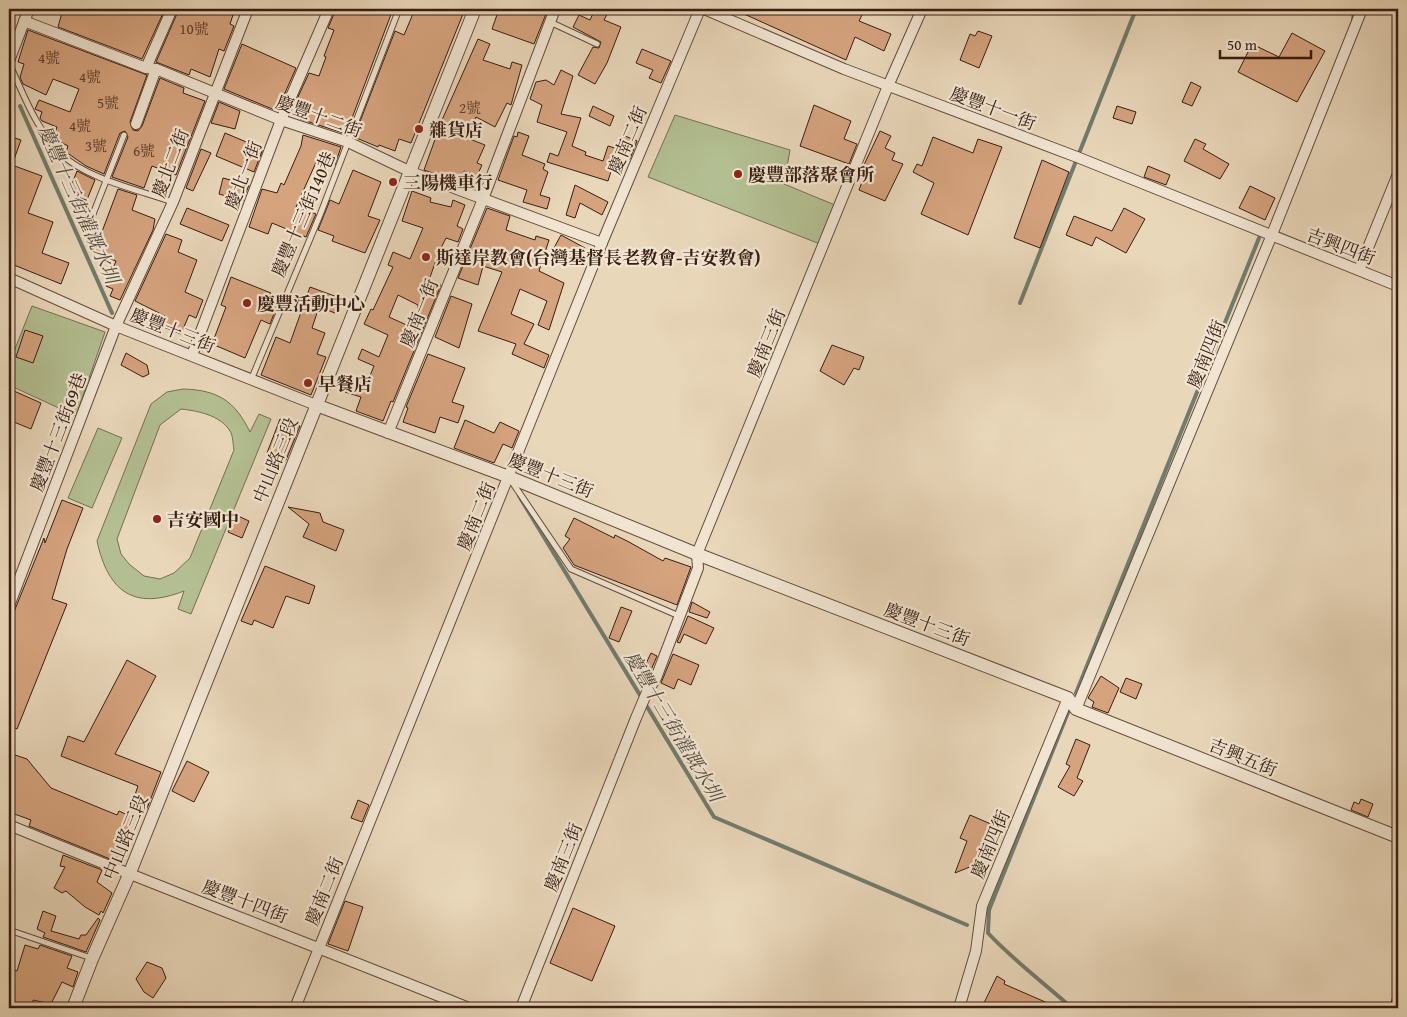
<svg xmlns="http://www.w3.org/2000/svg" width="1407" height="1017" font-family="'Gentium Book Plus','Noto Serif TC',serif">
<rect width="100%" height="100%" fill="#e9d7ba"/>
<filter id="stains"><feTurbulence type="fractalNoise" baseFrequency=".004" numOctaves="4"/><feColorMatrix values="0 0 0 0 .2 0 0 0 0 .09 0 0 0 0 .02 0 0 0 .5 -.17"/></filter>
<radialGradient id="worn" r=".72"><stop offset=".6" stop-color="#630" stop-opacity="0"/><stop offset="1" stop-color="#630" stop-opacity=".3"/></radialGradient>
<!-- green -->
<g fill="#b3bf92" stroke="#766e52" fill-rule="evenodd">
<path d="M675 115 790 150 784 184 835 205 820 244 648 177Z"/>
<path d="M32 306 105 332 76 416 9 385V364Z"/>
<path d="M183 389C218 390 235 401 250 432L259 414 271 419 191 614 178 609 184 591C133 611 108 591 97 541L151 404 167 392ZM181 409C198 411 220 415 230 431 233 435 233 445 234 450L190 558 174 573 160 579 144 576 129 564 121 554 117 539 160 425Z"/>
<path d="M98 428 122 438 92 508 68 498Z"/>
</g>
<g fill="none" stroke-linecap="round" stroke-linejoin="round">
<!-- stream -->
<g stroke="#727b6d" stroke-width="4">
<path d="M1353 23 1354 9"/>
<path d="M20 106 112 313"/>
<path d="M1020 303 1136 9"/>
<path d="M519 496 714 817 967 925"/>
<path d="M1076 693 1259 238"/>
<path d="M1069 710 989 910 988 933C1013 960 1044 983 1072 1008"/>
</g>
</g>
<!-- building -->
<g fill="#d5a37e" stroke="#381d11" fill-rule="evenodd">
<path d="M63 9H165L142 59 58 27Z"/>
<path d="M179 9H235L230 24 234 26 224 51 219 49 210 77 191 69 189 75 156 62Z"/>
<path d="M336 9H393L346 134 300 119 307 103 297 99 309 73 319 76 326 57 324 56 334 30 328 28Z"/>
<path d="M415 9H465L411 143 399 139 395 151 379 145 378 147 354 137 395 31 404 35Z"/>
<path d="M499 9H523L532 12 534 9H548L534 44 492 29Z"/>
<path d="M595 9H610L604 20 621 27 607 63 595 84 578 75 593 47 599 48 601 42 573 27 579 15 590 20Z"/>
<path d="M733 9H865L859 21 891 34 884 51 855 37 846 60Z"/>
<path d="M28 30 147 75 130 122 133 130 138 131 142 126 160 78 184 88 183 93 205 101 176 175 152 166 144 188 112 177 128 137 125 131 120 133 104 174 86 166 66 152 68 146 53 138 57 127 42 121 40 118 42 112 35 109 39 100 70 112 79 89 53 79 46 95 23 84 20 77 24 64 18 62Z"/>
<path d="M978 31 992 36 979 68 960 60 970 34 975 36Z"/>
<path d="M1292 33 1325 51 1297 102 1238 72 1252 44 1279 57Z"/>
<path d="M478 39 490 44 483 60 510 69 512 62 522 65 511 105 507 103 495 127 476 117 467 138 485 145 477 163 482 165 477 176 464 171 460 183 424 170 442 120Z"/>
<path d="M242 44 296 68 277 111 224 89Z"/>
<path d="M642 49 671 61 661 83 649 78 653 70 636 63Z"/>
<path d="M561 70 573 76 561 114 581 118 572 146 586 152 585 155 603 161 608 146 618 149 608 181 547 162 550 153 558 156 567 132 537 122 542 105 530 99 536 82 546 80 554 85Z"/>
<path d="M1191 82 1201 87 1192 106 1182 102Z"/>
<path d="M219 102 240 111 235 129 211 123Z"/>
<path d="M814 105 851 121 844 139 857 144 849 164 800 146Z"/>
<path d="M593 106 614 116 610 126 589 116Z"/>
<path d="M1117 106 1136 112 1132 124 1113 118Z"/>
<path d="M880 131 891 136 885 148 895 153 892 160 903 164 885 201 859 190 866 171 862 169Z"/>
<path d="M518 132 529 136 522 155 545 164 543 169 548 172 540 195 550 198 547 209 523 202 527 190 498 180 514 136 517 137Z"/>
<path d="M225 133 263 149 254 172 216 156Z"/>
<path d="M303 135 341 147 335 165 318 158 296 207 316 214 306 237 272 223 268 234 249 227 262 189 277 193 281 183 284 185 301 146Z"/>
<path d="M9 136 21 140 12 165 42 176 28 213 53 222 42 253 69 263 61 284 9 263Z"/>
<path d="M625 136 637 141 630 159 618 154Z"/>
<path d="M933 137 973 153 978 139 1002 147 968 235 921 214 934 183 913 172 917 164 922 166Z"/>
<path d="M1195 139 1206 144 1203 149 1229 164 1220 179 1184 161Z"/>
<path d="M201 149 211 153 193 191 186 188Z"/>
<path d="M1042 160 1069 172 1040 248 1014 238Z"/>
<path d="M1148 166 1170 175 1166 185 1144 177Z"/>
<path d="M353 170 381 182 368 216 380 220 365 253 332 241 334 236 318 230 330 200 339 204Z"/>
<path d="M77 171 95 180 84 207 75 203 79 193 70 189Z"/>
<path d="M223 178 249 185 243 201 219 194Z"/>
<path d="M575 185 608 202 602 215 580 203 575 218 566 215Z"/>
<path d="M1250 186 1275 198 1265 220 1239 208Z"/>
<path d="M118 189 137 195 132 210 155 219 153 230 120 300 110 296 113 289 106 286 116 261 94 253Z"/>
<path d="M412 191 431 198 430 202 451 207 453 200 465 205 457 226 463 229 458 242 446 238 439 252 429 280 441 285 393 402 391 401 383 421 356 411 361 397 345 392 351 377 367 383 374 366 358 359 362 349 379 357 388 335 364 324 371 309 373 310 393 267 388 265 393 252 410 259 423 228 402 221ZM398 295 418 305 417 319 411 327 389 317Z"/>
<path d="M187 208 229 225 222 241 180 224Z"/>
<path d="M487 208 510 216 506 230 535 240 536 236 549 240 539 271 564 283 549 330 538 325 547 301 520 289 511 314 534 324 524 344 549 355 544 368 512 354 516 344 478 331 502 272 483 266 478 285 458 278Z"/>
<path d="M1124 208 1145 219 1126 253 1096 237 1092 246 1066 235 1074 216 1112 231Z"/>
<path d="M166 234 182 240 178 252 197 260 185 292 203 300 196 318 189 315 181 334 161 326 165 316 135 301Z"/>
<path d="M561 235 585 248 578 261 554 248Z"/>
<path d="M231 277 271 293 270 301 277 306 270 324 261 320 245 358 212 344 226 307 221 305Z"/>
<path d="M310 287 340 298 335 313 319 307 312 328 325 333 317 354 326 357 311 395 261 375 276 337 290 343Z"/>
<path d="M451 296 472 304 459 348 435 337Z"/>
<path d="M25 330 43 336 33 363 16 357Z"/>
<path d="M832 345 864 357 859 370 854 368 844 385 820 371Z"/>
<path d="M126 353 147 365 149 374 143 377 121 365Z"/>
<path d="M428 354 465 368 452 402 464 406 458 423 440 417 435 433 403 422 408 408 406 407Z"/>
<path d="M14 391 41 403 31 429 9 420V405Z"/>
<path d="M280 419 300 426 286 460 267 453Z"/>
<path d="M465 420 494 433 500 422 519 431 512 448 503 444 494 463 454 448Z"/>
<path d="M62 500 83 508 67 549 52 599 67 604 17 729 9 725V624L44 538 45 543Z"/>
<path d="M288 507 320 513 323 522 344 530 336 551 303 537 309 524Z"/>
<path d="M236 515 249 521 242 538 228 532Z"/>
<path d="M574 518 614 538 615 535 629 542 663 561 665 558 691 567 677 605 574 565 563 548 570 539 565 536Z"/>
<path d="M265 566 315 586 309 604 286 596 273 628 254 620 252 625 241 621Z"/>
<path d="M692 602 710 612 707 618 689 612Z"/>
<path d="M621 607 632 611 619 642 609 638Z"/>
<path d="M688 616 714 628 706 644 684 634 680 643 677 642Z"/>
<path d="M651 653 657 656 648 677 641 674Z"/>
<path d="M673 654 699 665 691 685 678 679 674 689 661 683Z"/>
<path d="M127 660 156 676 115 754 161 772 146 811 131 806 138 786 61 756 68 736 84 742Z"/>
<path d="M1101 676 1119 688 1108 713 1092 707 1094 702 1088 698Z"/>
<path d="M1126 678 1142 684 1136 699 1120 692Z"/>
<path d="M1076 739 1090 745 1077 778 1083 781 1074 796 1058 787 1070 766 1066 764Z"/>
<path d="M9 753 27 759 51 788 117 815 119 811 132 817 126 831H133L123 854 119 852 115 861 29 826 31 820 9 812Z"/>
<path d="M187 761 209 772 194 802 172 791Z"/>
<path d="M1361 799 1373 804 1368 817 1351 810 1354 802 1359 804Z"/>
<path d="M358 800 369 805 362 822 351 818Z"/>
<path d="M970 815 1000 828 991 851 984 848 977 864 955 873 967 841 960 838Z"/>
<path d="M63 855 102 870 97 882 112 893 103 913 101 911 99 915 85 907 66 891 62 893 54 888 65 867 60 866Z"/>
<path d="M345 901 363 907 348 951 328 944Z"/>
<path d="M573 908 615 926 592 981 550 963Z"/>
<path d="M43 911 56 916 51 931 79 939 81 935H86L98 918 100 920 86 952 43 937 45 933 37 929Z"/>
<path d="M25 945 38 949 40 945 72 956 67 968 78 972 73 987 62 982 51 1004 33 1000 34 1008H9V968L17 971Z"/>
<path d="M147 962 162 968 166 978 153 998 144 992 136 979Z"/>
<path d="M997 976 1005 981 1004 984 1059 1008H995L984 1003Z"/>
</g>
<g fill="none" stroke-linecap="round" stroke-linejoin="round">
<defs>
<g id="service">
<path d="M550 22 597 44"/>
<path d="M9 63C23 93 36 129 60 153 86 179 139 190 173 202"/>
<path d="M86 232 124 135"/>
<path d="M251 380 320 215 399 9"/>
<path d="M512 482 571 569 679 616"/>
<path d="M9 930 91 958"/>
</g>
<g id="minor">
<path d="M704 9 844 69 1077 157 1398 286"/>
<path d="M24 21 146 68 156 69 281 120 348 142 411 172 602 243"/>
<path d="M9 61 29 9"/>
<path d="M146 68 172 9"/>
<path d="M136 124 156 69"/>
<path d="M1359 270 1398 174"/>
<path d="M9 278 116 326 316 405"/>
<path d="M192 355 281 120 329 9"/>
<path d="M388 433 483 199 555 9"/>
<path d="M9 606 116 326 173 202 248 9"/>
<path d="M1076 709 1271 237 1362 9"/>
<path d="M9 825C161 888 316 946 469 1008"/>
<path d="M295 1008 602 243 700 9"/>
<path d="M521 1008 636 718 647 692 656 678 698 568 697 554 888 86 922 9"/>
<path d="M959 1008 976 951 982 906 1068 698"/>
<path d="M1395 1008 1398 999"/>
</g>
<g id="tertiary">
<path d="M316 405 509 477 697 554 1068 698 1076 709 1398 837"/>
<path d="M73 1008 92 959 129 875 475 9"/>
</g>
</defs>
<!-- service casing -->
<use href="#service" stroke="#644c3b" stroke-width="7"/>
<!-- minor casing -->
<use href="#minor" stroke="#644c3b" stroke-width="12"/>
<!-- tertiary casing -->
<use href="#tertiary" stroke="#644c3b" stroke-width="14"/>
<!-- service -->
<use href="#service" stroke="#f1e5d2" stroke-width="5"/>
<!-- minor -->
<use href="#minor" stroke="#f1e5d2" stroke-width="10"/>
<!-- tertiary -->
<use href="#tertiary" stroke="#f1e5d2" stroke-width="12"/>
</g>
<!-- markers -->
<g fill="#8f2418" stroke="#f1e5d2" stroke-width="2">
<circle cx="419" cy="129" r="5"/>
<circle cx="738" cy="174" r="5"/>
<circle cx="393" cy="182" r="5"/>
<circle cx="426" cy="257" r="5"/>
<circle cx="247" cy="303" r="5"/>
<circle cx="308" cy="383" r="5"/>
<circle cx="157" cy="519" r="5"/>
</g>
<g text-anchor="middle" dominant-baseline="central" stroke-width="4.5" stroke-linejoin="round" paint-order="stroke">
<!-- number labels -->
<g font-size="15" fill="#5f3e2c">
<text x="194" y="28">10號</text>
<text x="49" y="57">4號</text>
<text x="90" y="76">4號</text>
<text x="108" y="102">5號</text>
<text x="470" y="107">2號</text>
<text x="80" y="125">4號</text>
<text x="96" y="145">3號</text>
<text x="144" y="150">6號</text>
</g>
<!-- street labels -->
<g font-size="18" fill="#381d11" stroke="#f1e5d2">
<text transform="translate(993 108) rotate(21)">慶豐十一街</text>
<text transform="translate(319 116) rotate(20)">慶豐十二街</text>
<text transform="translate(627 140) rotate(-67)">慶南二街</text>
<text transform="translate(170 163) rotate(-69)">慶北二街</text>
<text transform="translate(243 175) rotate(-69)">慶北一街</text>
<text transform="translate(303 214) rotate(-67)">慶豐十三街140巷</text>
<text transform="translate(1341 246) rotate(21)">吉興四街</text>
<text transform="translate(419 313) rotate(-68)">慶南一街</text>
<text transform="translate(173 330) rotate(22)">慶豐十三街</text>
<text transform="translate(766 343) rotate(-68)">慶南三街</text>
<text transform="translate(1206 354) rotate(-68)">慶南四街</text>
<text transform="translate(58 432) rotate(-69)">慶豐十三街69巷</text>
<text transform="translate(275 460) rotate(-68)">中山路三段</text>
<text transform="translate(551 475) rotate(22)">慶豐十三街</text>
<text transform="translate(476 516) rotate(-68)">慶南二街</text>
<text transform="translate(927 624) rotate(21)">慶豐十三街</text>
<text transform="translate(1243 757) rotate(22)">吉興五街</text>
<text transform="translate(125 837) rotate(-68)">中山路三段</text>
<text transform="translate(990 844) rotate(-67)">慶南四街</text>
<text transform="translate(563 857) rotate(-68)">慶南三街</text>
<text transform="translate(324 891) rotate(-68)">慶南二街</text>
<text transform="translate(245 901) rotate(21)">慶豐十四街</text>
</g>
<!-- poi labels -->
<g font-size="18" font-weight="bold" fill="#381d11" stroke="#f1e5d2" text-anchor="start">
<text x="429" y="129">雜貨店</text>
<text x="748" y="174">慶豐部落聚會所</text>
<text x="403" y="182">三陽機車行</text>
<text x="436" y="257">斯達岸教會(台灣基督長老教會-吉安教會)</text>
<text x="257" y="303">慶豐活動中心</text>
<text x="318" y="383">早餐店</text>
<text x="167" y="519">吉安國中</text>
</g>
<!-- water labels -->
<g font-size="19" font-style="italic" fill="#554c3f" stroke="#f1e5d2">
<text transform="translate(79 204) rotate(66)">慶豐十三街灌溉水圳</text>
<text transform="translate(674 726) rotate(59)">慶豐十三街灌溉水圳</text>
</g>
</g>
<!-- margin -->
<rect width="1407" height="1017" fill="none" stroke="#e9d7ba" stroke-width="30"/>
<rect x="10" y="10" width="1387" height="997" fill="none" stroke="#381d11" stroke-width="2.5"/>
<rect x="15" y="15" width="1377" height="987" fill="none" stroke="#381d11"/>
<!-- scale -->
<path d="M1220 50v8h91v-8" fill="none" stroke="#381d11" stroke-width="2.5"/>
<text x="1227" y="50" font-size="15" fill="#381d11" stroke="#f1e5d2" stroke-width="4" paint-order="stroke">50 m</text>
<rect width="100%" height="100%" filter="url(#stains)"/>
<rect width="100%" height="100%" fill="url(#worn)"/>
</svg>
